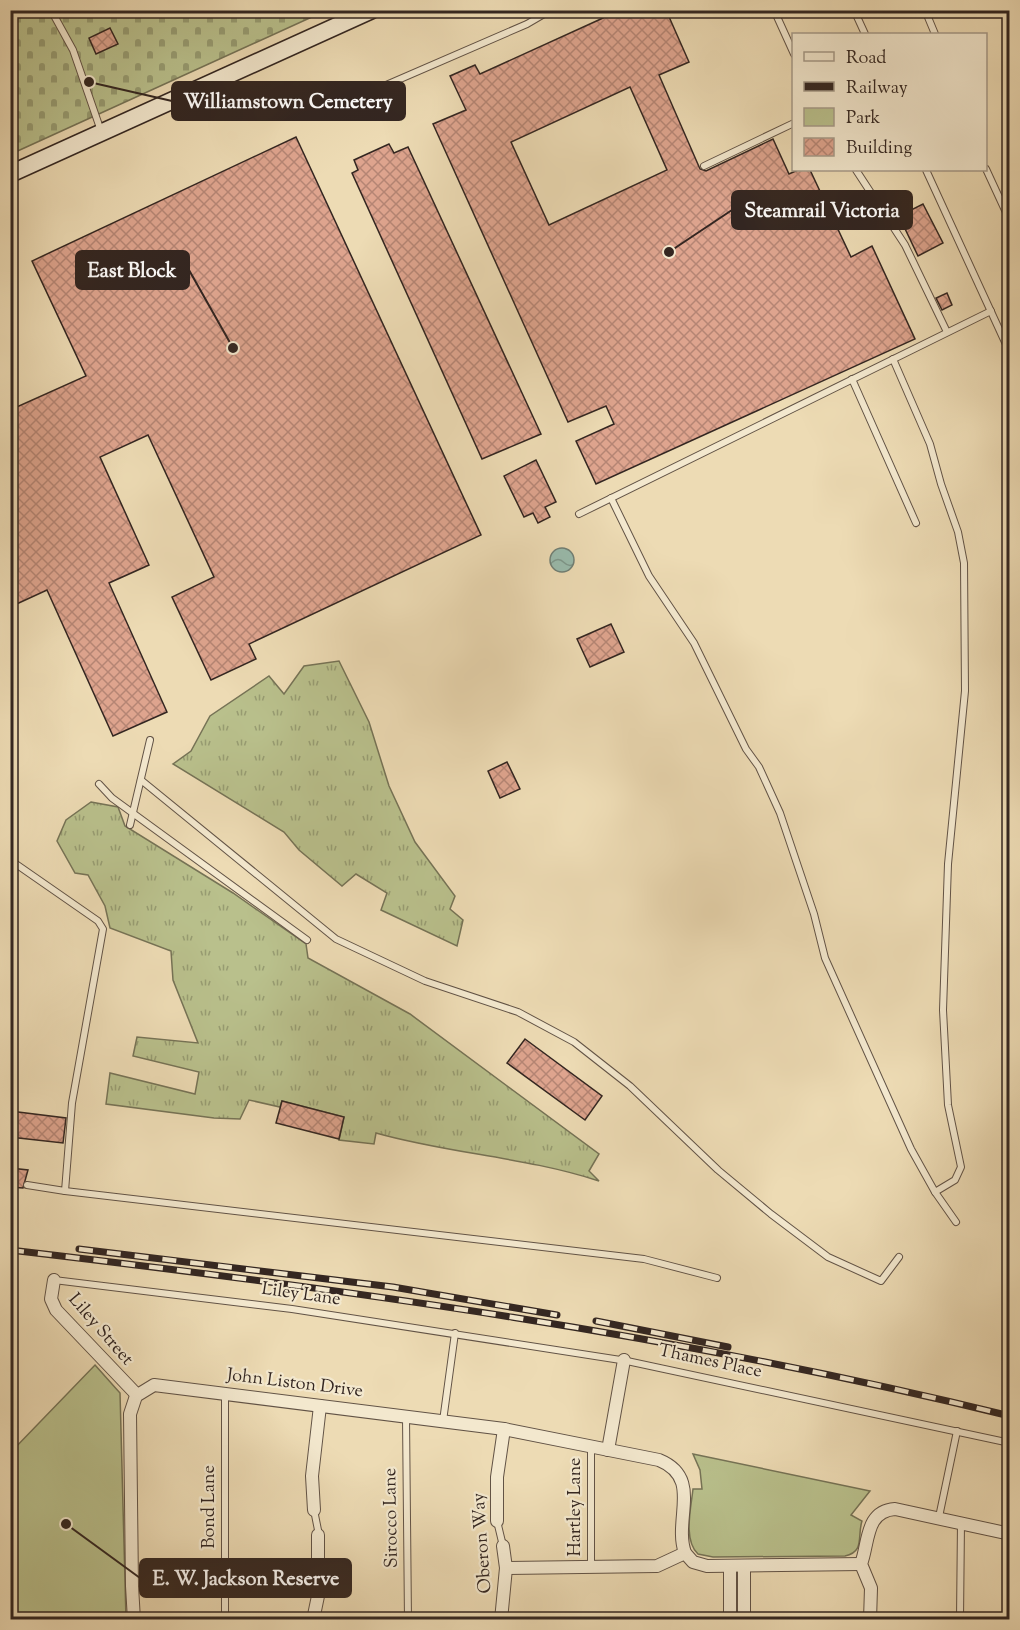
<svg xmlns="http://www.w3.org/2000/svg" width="1020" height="1630" font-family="'Sorts Mill Goudy',serif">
<defs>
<pattern id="grass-tufts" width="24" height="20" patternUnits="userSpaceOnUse" patternTransform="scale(1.5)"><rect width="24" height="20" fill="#b9c08c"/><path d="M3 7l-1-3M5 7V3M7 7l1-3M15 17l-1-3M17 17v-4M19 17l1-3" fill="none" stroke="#979c72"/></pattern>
<pattern id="cemetery-stones" width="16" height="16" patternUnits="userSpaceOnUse" patternTransform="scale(1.5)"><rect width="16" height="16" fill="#b9c08c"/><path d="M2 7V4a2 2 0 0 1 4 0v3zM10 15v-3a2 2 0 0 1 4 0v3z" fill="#979c72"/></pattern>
<pattern id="water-waves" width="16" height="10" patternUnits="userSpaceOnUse" patternTransform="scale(1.5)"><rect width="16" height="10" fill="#99bbad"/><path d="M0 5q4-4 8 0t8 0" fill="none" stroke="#7d988c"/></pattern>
<pattern id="building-cross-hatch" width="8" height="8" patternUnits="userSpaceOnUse" patternTransform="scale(1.5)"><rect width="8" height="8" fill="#dea48e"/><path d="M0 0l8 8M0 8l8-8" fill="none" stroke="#b58574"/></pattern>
</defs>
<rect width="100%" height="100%" fill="#eddbb4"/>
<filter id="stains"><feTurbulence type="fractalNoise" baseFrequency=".00333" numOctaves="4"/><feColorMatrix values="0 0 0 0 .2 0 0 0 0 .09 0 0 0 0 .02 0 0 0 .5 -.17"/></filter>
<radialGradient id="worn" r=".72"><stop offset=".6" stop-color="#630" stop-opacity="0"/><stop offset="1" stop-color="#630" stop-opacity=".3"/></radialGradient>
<!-- grass -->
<g fill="url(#grass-tufts)" stroke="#767356" stroke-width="1.5">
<path d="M339 661 369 722 389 786 415 842 455 896 450 909 463 920 457 946 381 910 387 893 356 874 342 886 299 850 284 832 173 764 191 751 210 716 269 676 284 694 304 666Z"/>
<path d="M91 802 118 807 125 826 233 893 306 944 308 958 410 1014 599 1154 589 1171 599 1181C526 1157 450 1154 376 1133L374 1144 339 1140 344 1117 282 1101 280 1107 249 1100 240 1119 214 1118 106 1104 110 1073 195 1094 199 1072 133 1056 137 1037 198 1043 173 980 171 951 110 928 105 906 88 875 75 873 57 841 66 820Z"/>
</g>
<!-- cemetery -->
<path fill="url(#cemetery-stones)" stroke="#767356" stroke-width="1.5" d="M11 10 325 11 11 154Z"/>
<!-- park -->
<g fill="#b9c08c" stroke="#767356" stroke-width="1.5">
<path d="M95 1365 120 1393 126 1619H11V1452Z"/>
<path d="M693 1454 870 1491 851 1515 862 1521C857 1536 865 1552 845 1556L713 1557 698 1554C683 1540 691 1508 693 1489H702L700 1470Z"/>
</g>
<!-- water -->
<circle fill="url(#water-waves)" stroke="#707f75" stroke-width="1.5" cx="562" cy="560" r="12"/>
<!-- building -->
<g fill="url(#building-cross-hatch)" stroke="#332621" stroke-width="1.5" fill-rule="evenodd">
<path d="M600 10H666L689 62 659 75 700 169 706 171 773 139 789 174 798 170H810L851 257 872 246 915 339 596 484 576 441 614 424 606 406 568 422 433 124 466 110 450 76 475 65 480 74 603 18ZM630 87 667 170 549 225 511 142Z"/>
<path d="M110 28 118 44 96 54 89 38Z"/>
<path d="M296 137 481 535 249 644 256 659 211 680 172 597 214 577 148 435 100 457 149 565 109 583 167 712 113 736 47 590 10 607V410L86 376 32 261Z"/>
<path d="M389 144 394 153 408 147 541 434 482 459 352 173 358 170 354 160Z"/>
<path d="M923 204 943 243 918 256 899 216Z"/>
<path d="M947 293 952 305 942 310 936 298Z"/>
<path d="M536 460 556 502 545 507 550 517 538 523 533 513 524 517 504 476Z"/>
<path d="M611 624 624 652 590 667 577 639Z"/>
<path d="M507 762 520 789 500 798 488 771Z"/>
<path d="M525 1039 602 1096 585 1120 507 1063Z"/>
<path d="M282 1101 344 1117 339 1139 276 1123Z"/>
<path d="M10 1111 66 1118 63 1143 10 1137Z"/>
<path d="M10 1168 28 1170 23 1188 10 1187Z"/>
</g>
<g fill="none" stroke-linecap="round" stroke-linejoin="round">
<defs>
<g id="lane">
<path d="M51 10 73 50 101 131"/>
<path d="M774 10 794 54"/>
<path d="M854 10 865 34"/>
<path d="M925 10 935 34"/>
<path d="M377 89 527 24 551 10"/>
<path d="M704 166 794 123"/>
<path d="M986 169 1010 221"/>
<path d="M856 170 905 245 947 332"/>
<path d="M926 170 1010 353"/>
<path d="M852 379 916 523"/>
<path d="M611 498 649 576 694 643 746 749 759 767 780 813 814 914 825 958 911 1149 935 1192 955 1180 961 1167 948 1105 943 1010 948 864 965 691 964 563 958 532 941 484 930 444 893 359"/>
<path d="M579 514 991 311"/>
<path d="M141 780 336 939 425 981 518 1012 574 1042 630 1086 718 1170 771 1214 828 1257 881 1281 899 1257"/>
<path d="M99 784 112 798 307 940"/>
<path d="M130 825 150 740"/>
<path d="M13 862 98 921 103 929 72 1103 65 1191 27 1185"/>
<path d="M65 1191 644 1259 717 1278"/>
<path d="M935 1192 956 1222"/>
<path d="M54 1280 292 1309 627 1361 1010 1443"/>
<path d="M225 1394V1620"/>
<path d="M406 1417 408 1620"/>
<path d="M443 1421 455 1333"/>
<path d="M314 1510 319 1535"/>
<path d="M939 1517 957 1431"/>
<path d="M497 1521 503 1546"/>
<path d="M591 1566V1447"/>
<path d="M960 1620 961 1522"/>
</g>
<g id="street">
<path d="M54 1280 51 1299 56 1310 137 1395"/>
<path d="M608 1450 624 1360"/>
<path d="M314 1510 312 1476 320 1406"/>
<path d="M497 1521V1477L504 1429"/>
<path d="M730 1567V1620"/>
<path d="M744 1567V1620"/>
<path d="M506 1568 657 1566 685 1553 693 1562 707 1566 861 1564"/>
<path d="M134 1620 132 1586 130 1414 136 1396 154 1385 504 1429 659 1460C703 1478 673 1519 685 1553"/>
<path d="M313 1620 318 1596V1535"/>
<path d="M501 1620 506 1568 503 1546"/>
<path d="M870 1620 871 1588 861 1564C869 1543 865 1511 895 1509L1010 1534"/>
</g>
<path id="secondary" d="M10 174 372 10"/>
</defs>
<!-- lane casing -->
<use href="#lane" stroke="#625346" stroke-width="8"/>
<!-- street casing -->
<use href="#street" stroke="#625346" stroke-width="14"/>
<!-- secondary casing -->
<use href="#secondary" stroke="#332621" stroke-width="19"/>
<!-- lane -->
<use href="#lane" stroke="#f3e8ce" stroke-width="6"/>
<!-- street -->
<use href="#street" stroke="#f3e8ce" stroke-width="12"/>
<!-- secondary -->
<use href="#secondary" stroke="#f3e8ce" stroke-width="16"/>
<defs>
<g id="rail">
<path d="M79 1249 393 1287 557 1315"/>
<path d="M10 1250C346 1289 681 1335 1010 1416"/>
<path d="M596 1321 728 1347"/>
</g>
</defs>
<!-- rail casing -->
<use href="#rail" stroke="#332621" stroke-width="7"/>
<!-- rail -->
<use href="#rail" stroke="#f3e8ce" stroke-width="4.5" stroke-dasharray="14" stroke-linecap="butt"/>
</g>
<g text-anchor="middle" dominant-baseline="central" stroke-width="4.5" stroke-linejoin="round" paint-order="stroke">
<!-- street labels -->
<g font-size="18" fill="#332621" stroke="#f3e8ce">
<text transform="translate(301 1295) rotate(8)">Liley Lane</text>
<text transform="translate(100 1330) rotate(49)">Liley Street</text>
<text transform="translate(710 1362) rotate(12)">Thames Place</text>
<text transform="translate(295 1384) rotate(7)">John Liston Drive</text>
<text transform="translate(210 1507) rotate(-90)">Bond Lane</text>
<text transform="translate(576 1507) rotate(-90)">Hartley Lane</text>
<text transform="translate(392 1518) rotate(-91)">Sirocco Lane</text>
<text transform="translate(483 1543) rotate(-94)">Oberon Way</text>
</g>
</g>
<!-- callouts -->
<path fill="none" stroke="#332621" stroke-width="2" d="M89 82L172 101M669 252L732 210M233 348L189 270M66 1524L140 1578"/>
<g fill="#332621" stroke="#f3e8ce" stroke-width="2">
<circle cx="89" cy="82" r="6"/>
<circle cx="669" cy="252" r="6"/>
<circle cx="233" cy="348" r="6"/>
<circle cx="66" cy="1524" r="6"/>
</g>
<g fill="#332621" stroke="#332621" stroke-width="2">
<rect x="172" y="82" width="233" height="38" rx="6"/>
<rect x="732" y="191" width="180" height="38" rx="6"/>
<rect x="76" y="251" width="113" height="38" rx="6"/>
<rect x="140" y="1559" width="211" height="38" rx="6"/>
</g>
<g font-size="20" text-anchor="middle" font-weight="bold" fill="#fff">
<text x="288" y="108">Williamstown Cemetery</text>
<text x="822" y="217">Steamrail Victoria</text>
<text x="132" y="277">East Block</text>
<text x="246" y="1585">E. W. Jackson Reserve</text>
</g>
<!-- margin -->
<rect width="1020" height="1630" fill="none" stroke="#eddbb4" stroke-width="36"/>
<rect x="12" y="12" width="996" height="1606" fill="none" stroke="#332621" stroke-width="3"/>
<rect x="18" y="18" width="984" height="1594" fill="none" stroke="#332621" stroke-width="1.5"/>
<!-- legend -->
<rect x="792" y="33" width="195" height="138" fill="#f3e8ce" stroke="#a69a89" stroke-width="1.5"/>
<rect x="804" y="52" width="30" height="9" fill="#f3e8ce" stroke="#a69a89" stroke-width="1.5"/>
<text x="846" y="63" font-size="18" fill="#332621">Road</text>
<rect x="804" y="82" width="30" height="9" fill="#332621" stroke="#a69a89" stroke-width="1.5"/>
<text x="846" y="93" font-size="18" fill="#332621">Railway</text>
<rect x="804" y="108" width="30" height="18" fill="#b9c08c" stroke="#a69a89" stroke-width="1.5"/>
<text x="846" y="123" font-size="18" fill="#332621">Park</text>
<rect x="804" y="138" width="30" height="18" fill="url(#building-cross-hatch)" stroke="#a69a89" stroke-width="1.5"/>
<text x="846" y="153" font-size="18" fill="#332621">Building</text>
<rect width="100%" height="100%" filter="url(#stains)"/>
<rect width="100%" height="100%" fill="url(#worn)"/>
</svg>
